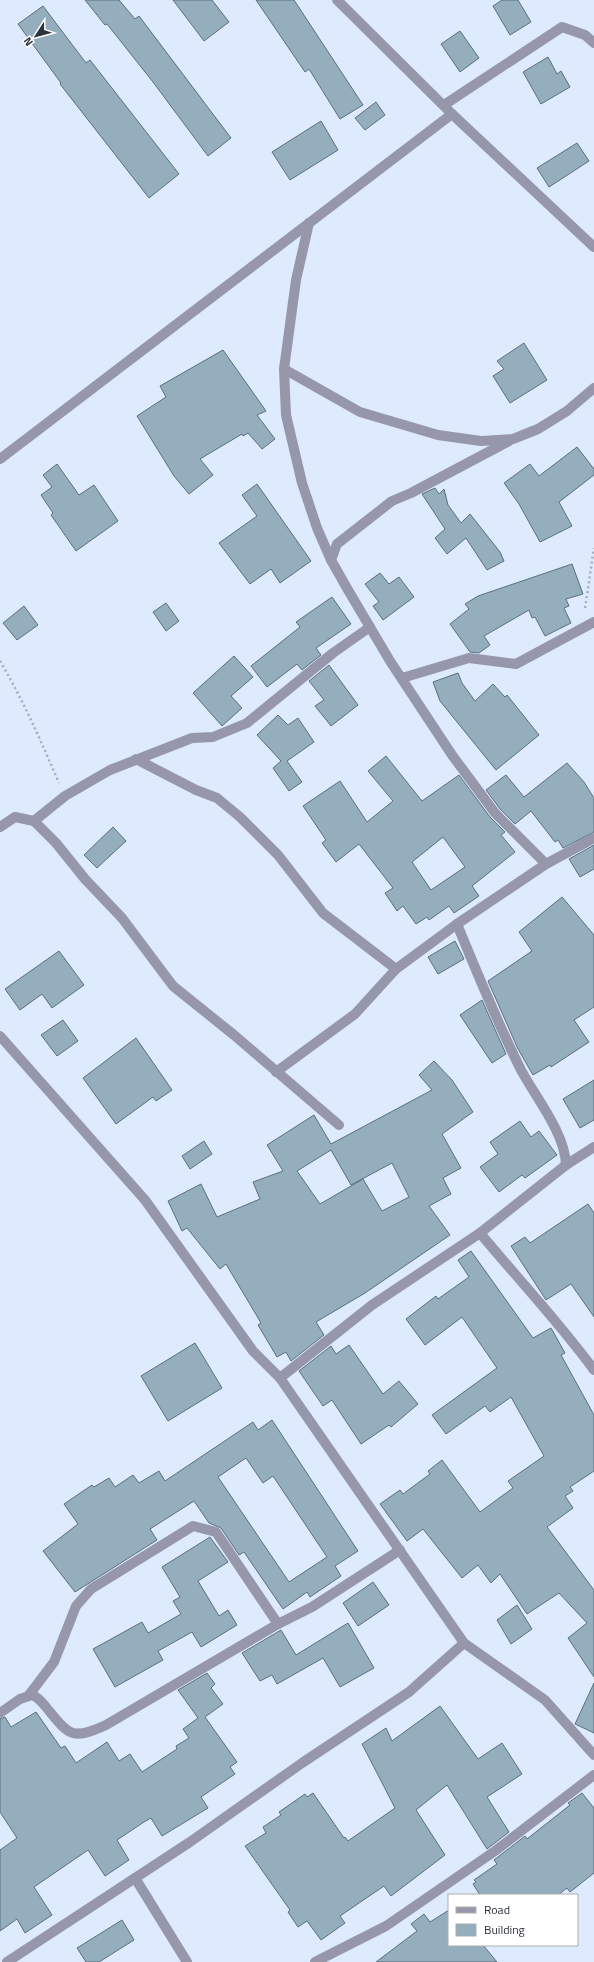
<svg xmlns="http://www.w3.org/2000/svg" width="594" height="1962" font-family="'Titillium Web',sans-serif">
<rect width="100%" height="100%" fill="#deeafe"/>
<!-- building -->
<g fill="#94aebe" stroke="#597080" fill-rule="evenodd">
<path d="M85 0H119L135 19 139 16 231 138 208 156 153 82 107 24 105 25Z"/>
<path d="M173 0H212L229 22 204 41Z"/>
<path d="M256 0H294L363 105 340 119 309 69 305 72Z"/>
<path d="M502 0H518L531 22 510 35 493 6Z"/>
<path d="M43 6 86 63 90 60 179 174 149 198 60 84 61 83 18 24Z"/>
<path d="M460 31 479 58 460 72 441 44Z"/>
<path d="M548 57 557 74 561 71 570 87 541 104 523 72Z"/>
<path d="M376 102 385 115 365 130 355 118Z"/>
<path d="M321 121 338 150 290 180 272 152Z"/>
<path d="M577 143 589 161 549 187 537 168Z"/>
<path d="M524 343 547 380 510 403 493 376 504 369 497 361Z"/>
<path d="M223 350 266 411 257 415 275 439 262 449 248 433 243 436 242 434 200 459 213 475 189 494 174 476 137 416 166 397 160 386Z"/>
<path d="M577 447 594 469V475L559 502 572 526 540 542 519 504 504 483 530 464 539 476Z"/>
<path d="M57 464 79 495 94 485 118 521 76 551 51 515 53 513 41 495 52 487 43 475Z"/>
<path d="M257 484 311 561 280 583 271 569 250 584 219 543 257 516 242 495Z"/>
<path d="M435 488 439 494 444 489 448 505 461 523 470 514 500 552 504 561 487 570 466 538 447 554 435 538 445 529 422 494Z"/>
<path d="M572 564 583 594 566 599 569 606 564 608 571 623 545 636 535 617 532 618 529 610 484 636 490 645 479 653 470 652 450 624 469 609 465 604 478 596Z"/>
<path d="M380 573 389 584 399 577 414 597 383 620 373 606 379 602 365 584Z"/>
<path d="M332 597 351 624 316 648 321 655 302 670 297 664 267 687 251 666 300 627 296 622Z"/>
<path d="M166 603 179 621 166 631 153 612Z"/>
<path d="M24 606 38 625 17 640 3 623Z"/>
<path d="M234 656 253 677 231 696 242 708 222 726 193 693Z"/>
<path d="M329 665 358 705 331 726 315 706 324 700 309 681Z"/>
<path d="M458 673 462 683 475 701 493 684 505 697 507 695 539 735 496 770 440 701 433 682Z"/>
<path d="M278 715 288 725 298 718 314 742 287 761 302 782 289 791 273 768 281 761 257 735Z"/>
<path d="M386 756 422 801 459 775 490 817 505 832 501 835 515 852 472 886 479 896 454 913 449 906 429 920 427 917 416 924 403 906 397 911 385 893 393 888 359 844 336 862 322 843 326 840 303 806 340 781 367 822 393 801 368 771ZM443 837 465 867 431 890 412 862Z"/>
<path d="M567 763 584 782 594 798V832L563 848 558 840 555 842 531 811 515 824 500 809 486 790 506 775 524 797Z"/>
<path d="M113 827 126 841 97 868 84 855Z"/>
<path d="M594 845V869L580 877 569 859Z"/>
<path d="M562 897 594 935V1007L574 1020 589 1042 551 1067 550 1065 533 1075 518 1049 488 981 532 951 519 932Z"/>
<path d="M455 941 464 959 438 974 428 957Z"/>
<path d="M59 951 84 985 52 1008 42 994 20 1010 5 989Z"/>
<path d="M482 1000 506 1054 492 1063 460 1015Z"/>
<path d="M63 1020 78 1041 57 1056 41 1035Z"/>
<path d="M136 1038 172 1090 156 1101 153 1097 116 1124 83 1078Z"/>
<path d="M434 1061 452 1080 473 1112 442 1134 461 1168 443 1178 451 1194 429 1206 450 1235 365 1293 316 1322 324 1335 291 1361 286 1352 277 1357 258 1325 261 1323 226 1264 220 1269 187 1228 182 1231 168 1201 201 1184 217 1217 260 1199 253 1182 283 1171 267 1145 314 1115 331 1144 432 1090 419 1075ZM331 1150 351 1185 392 1163 409 1197 382 1211 363 1179 320 1204 297 1171Z"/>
<path d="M594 1080V1120L580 1128 563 1099Z"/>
<path d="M520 1121 531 1137 539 1131 557 1155 525 1178 522 1175 499 1192 480 1167 498 1154 490 1142Z"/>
<path d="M204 1141 212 1154 190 1169 182 1156Z"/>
<path d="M588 1204 594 1213V1317L571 1284 546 1300 511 1246 525 1237 530 1243Z"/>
<path d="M471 1251 533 1338 551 1328 565 1353 561 1355 594 1415V1471L570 1487 573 1491 565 1496 573 1508 547 1527 594 1590V1677L568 1638 587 1623 559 1593 527 1614 500 1574 491 1583 478 1565 462 1578 423 1529 407 1541 380 1504 400 1490 403 1494 430 1474 428 1471 442 1460 480 1512 513 1488 508 1481 544 1456 511 1397 490 1412 485 1406 446 1434 432 1415 497 1368 462 1317 425 1345 406 1319 436 1296 438 1299 469 1277 458 1260Z"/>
<path d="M195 1343 222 1388 168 1421 141 1376Z"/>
<path d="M349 1345 383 1394 399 1381 418 1404 391 1427 389 1425 361 1444 332 1400 323 1406 299 1371 331 1346 336 1354Z"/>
<path d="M272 1420 358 1551 335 1566 341 1576 310 1597 307 1592 283 1609 244 1552 239 1555 221 1528 209 1523 194 1501 150 1529 157 1540 75 1592 43 1551 78 1524 64 1504 92 1485 94 1487 109 1478 115 1487 133 1475 139 1483 159 1471 165 1481 253 1422 258 1430ZM246 1458 263 1483 273 1476 327 1557 289 1582 218 1477Z"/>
<path d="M210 1537 228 1562 198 1581 219 1616 228 1610 237 1625 201 1647 192 1632 158 1651 163 1660 115 1687 93 1649 142 1622 148 1633 181 1614 173 1601 180 1597 162 1567Z"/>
<path d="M373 1582 389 1605 358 1626 343 1603Z"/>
<path d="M517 1605 532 1629 511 1644 497 1620Z"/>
<path d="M348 1623 374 1668 340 1687 323 1658 277 1684 272 1675 260 1681 242 1653 281 1630 296 1655Z"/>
<path d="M207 1673 215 1684 211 1688 223 1704 205 1717 237 1762 230 1767 235 1774 201 1797 208 1808 162 1836 151 1818 144 1822 117 1840 129 1860 105 1876 88 1850 34 1887 52 1915 25 1933 17 1919 0 1931V1850L17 1838 0 1812V1719L5 1717 11 1727 36 1712 61 1748 65 1746 76 1763 107 1742 119 1761 130 1754 142 1772 177 1749 176 1746 189 1738 183 1729 198 1718 178 1690Z"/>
<path d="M594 1683V1733L575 1724Z"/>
<path d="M440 1706 478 1759 502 1743 522 1774 487 1797 509 1832 487 1849 447 1785 416 1810 445 1855 391 1896 384 1886 340 1916 345 1923 321 1940 307 1921 298 1927 288 1912 290 1910 245 1846 266 1833 263 1827 281 1815 279 1812 305 1794 307 1797 313 1793 344 1838 345 1837 348 1841 395 1808 362 1744 386 1728 392 1741Z"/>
<path d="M582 1793 594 1808V1873L570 1892 567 1888 558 1895H480L473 1884 476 1882 474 1880 497 1864 494 1860 525 1836 527 1839 570 1805 568 1803Z"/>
<path d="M449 1910V1945H483L497 1962H376L417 1931 411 1924 424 1914 430 1922Z"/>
<path d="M122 1920 134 1940 99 1962H86L77 1948Z"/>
</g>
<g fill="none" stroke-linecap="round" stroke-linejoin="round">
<!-- path -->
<g stroke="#a4aebf" stroke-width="2.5" stroke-dasharray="2 3" stroke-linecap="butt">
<path d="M585 608 594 548"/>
<path d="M0 661C23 700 41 741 59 783"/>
</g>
<!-- street -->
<g stroke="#9697ab" stroke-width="10">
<path d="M337 0 452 114 594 247"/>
<path d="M444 105 562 27 585 35 594 43"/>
<path d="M309 223 296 280 284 369 286 415 302 483 317 528 331 560 348 590 390 661 452 755 495 813 546 864"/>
<path d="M284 369 360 412 438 435 481 441 513 439 538 429 567 411 594 388"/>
<path d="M0 459 452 114"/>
<path d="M331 560 337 544 392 501 411 493 509 441"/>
<path d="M402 678 469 658 516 664 594 622"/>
<path d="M136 759 196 790 217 798 240 817 278 855 323 913 396 969"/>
<path d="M34 821 65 796 110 770 192 738 213 737 247 723 333 653 370 627"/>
<path d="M0 827 15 817 34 821 56 843 85 879 122 918 173 986 234 1035 339 1125"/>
<path d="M457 924C477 973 497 1022 521 1070 536 1098 565 1133 566 1165"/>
<path d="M0 1036 145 1200 253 1351 280 1378 464 1643 545 1700 594 1755"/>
<path d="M276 1072 355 1014 396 969 457 924 546 864 594 838"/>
<path d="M480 1233C518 1279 559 1322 594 1370"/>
<path d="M280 1378 372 1305 480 1233 566 1165 594 1147"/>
<path d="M29 1695 54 1662 76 1606 91 1589 193 1526 216 1532 278 1624"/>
<path d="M0 1713 20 1699 32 1695C38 1697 42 1702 46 1707 69 1735 71 1741 106 1725L278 1624 312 1607 400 1550"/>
<path d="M135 1878 187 1962"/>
<path d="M7 1962 190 1842 302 1763 409 1692 464 1643"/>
<path d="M315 1962 386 1926 495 1851 594 1775"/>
</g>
</g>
<!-- legend -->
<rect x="448" y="1894" width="130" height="52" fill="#ffffff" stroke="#abadb1"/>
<rect x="456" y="1907" width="20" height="6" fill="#9697ab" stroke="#abadb1"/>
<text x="484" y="1914" font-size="12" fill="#2d333c">Road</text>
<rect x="456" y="1924" width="20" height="12" fill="#94aebe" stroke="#abadb1"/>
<text x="484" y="1934" font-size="12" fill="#2d333c">Building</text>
<!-- north arrow -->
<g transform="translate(36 36) rotate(234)" stroke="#ffffff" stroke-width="3" paint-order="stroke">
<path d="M0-3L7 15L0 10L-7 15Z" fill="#2d333c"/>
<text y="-6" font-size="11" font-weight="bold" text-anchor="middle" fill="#2d333c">N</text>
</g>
</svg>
